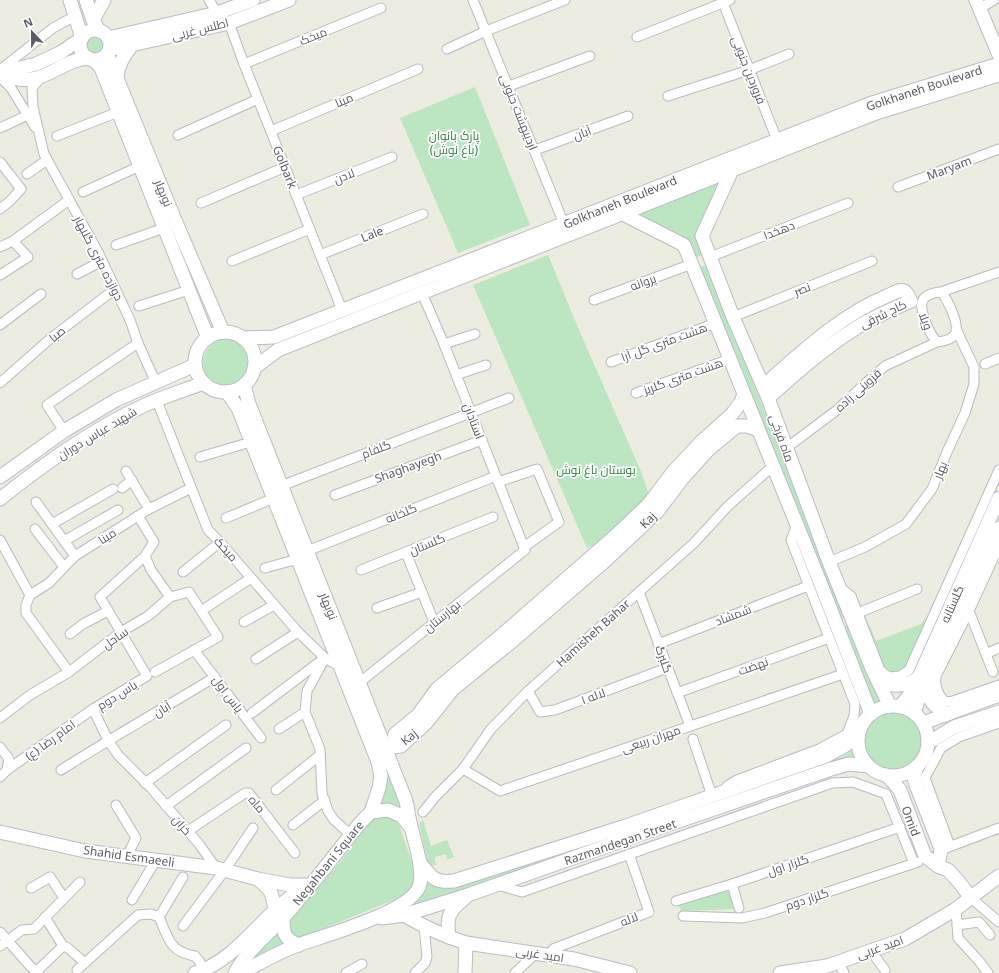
<svg xmlns="http://www.w3.org/2000/svg" width="999" height="973" font-family="'Noto Sans',Cairo,sans-serif">
<rect width="100%" height="100%" fill="#edece1"/>
<!-- green -->
<g fill="#bce6c1">
<circle cx="95" cy="44" r="10"/>
<path d="M475 87 530 225 458 253 400 118Z"/>
<path d="M722 180 696 240 703 254 694 259 635 216Z"/>
<path d="M548 255 582 337 640 469 649 494 609 539 587 548 473 285Z"/>
<path d="M706 265 847 617 840 619 700 267Z"/>
<circle cx="227" cy="363" r="24"/>
<path d="M936 599 943 601C938 615 920 668 910 675 901 680 895 679 886 677L856 614 863 610 876 641 921 624 927 617Z"/>
<path d="M850 624 882 703 874 707 842 627Z"/>
<circle cx="893" cy="741" r="28"/>
<path d="M854 747 855 755 859 761 394 912 427 881 434 885 745 791 844 756Z"/>
<path d="M388 763 404 809 393 805 380 806 384 766Z"/>
<path d="M378 816C388 816 392 817 399 825L417 876 413 886 407 893 394 900 317 931 298 938H292L288 922 340 862 370 821Z"/>
<path d="M423 820 431 846 447 840 454 857 447 860 446 854 435 857 436 865 431 866 427 860 419 823Z"/>
<path d="M730 888 737 909 681 911 677 902Z"/>
<path d="M278 929 287 942 247 962Z"/>
</g>
<g fill="none" stroke-linecap="round" stroke-linejoin="round">
<defs>
<g id="street">
<path d="M209 0 217 13"/>
<path d="M473 0 564 224"/>
<path d="M722 0 777 140"/>
<path d="M979 9 994 0"/>
<path d="M229 23 244 64 342 310"/>
<path d="M637 37 730 0"/>
<path d="M447 49 486 31 565 0"/>
<path d="M244 64 381 8"/>
<path d="M0 70 53 28 75 16"/>
<path d="M43 75 32 88 33 107 44 154 99 254 130 320 138 343 156 383"/>
<path d="M0 77 11 88 35 127"/>
<path d="M509 86 590 56"/>
<path d="M668 96 749 70 789 54"/>
<path d="M0 128 28 115"/>
<path d="M271 131 418 69"/>
<path d="M178 135 258 99"/>
<path d="M57 136 118 112"/>
<path d="M535 150 628 116"/>
<path d="M0 162 21 189 10 201 0 209"/>
<path d="M27 174 47 160"/>
<path d="M898 187 999 149"/>
<path d="M83 192 140 166"/>
<path d="M296 195 392 157"/>
<path d="M201 203 285 167"/>
<path d="M116 245 164 228"/>
<path d="M0 247 13 241 69 200"/>
<path d="M320 255 423 214"/>
<path d="M710 257 848 203"/>
<path d="M232 261 310 229"/>
<path d="M77 274 102 261"/>
<path d="M0 275 28 257 13 241"/>
<path d="M941 292C947 299 950 306 953 314 960 332 957 340 937 342 931 336 929 330 926 323 919 305 918 294 941 292Z"/>
<path d="M941 292 999 272"/>
<path d="M594 300 692 264"/>
<path d="M139 306 189 290"/>
<path d="M733 317 872 261"/>
<path d="M0 325 41 294"/>
<path d="M444 344 475 334"/>
<path d="M611 362 716 323"/>
<path d="M985 364 999 358"/>
<path d="M456 375 486 365"/>
<path d="M0 383 51 338 115 289"/>
<path d="M636 393 730 359"/>
<path d="M157 401 208 530 220 542 298 632 325 658 341 667"/>
<path d="M64 431 47 405 138 343"/>
<path d="M785 449 837 410 868 381 885 366 937 342"/>
<path d="M200 457 251 442"/>
<path d="M126 471 149 509"/>
<path d="M498 482 537 469 559 522 524 547"/>
<path d="M281 486 509 398"/>
<path d="M122 488 132 480"/>
<path d="M335 495 482 440"/>
<path d="M36 502 75 556"/>
<path d="M138 516 154 542 145 556 151 570 170 597"/>
<path d="M226 518 274 498"/>
<path d="M52 524 113 489"/>
<path d="M35 529 64 567"/>
<path d="M0 540 30 595"/>
<path d="M64 541 118 510"/>
<path d="M999 546 969 611 936 676C935 686 937 693 944 701L950 702 999 685"/>
<path d="M307 551 496 476"/>
<path d="M406 553 434 622"/>
<path d="M145 556 100 597 147 676 93 709 108 740 118 755 151 788 199 844 216 868"/>
<path d="M829 562 865 547 906 524 932 489 947 452 965 413 974 384V367L957 331"/>
<path d="M265 568 298 559"/>
<path d="M361 570 493 517"/>
<path d="M183 572 220 542"/>
<path d="M841 588 851 596 880 670 889 677 900 676 909 670 999 470"/>
<path d="M639 592 690 726"/>
<path d="M30 595 49 583 75 556 149 509 191 488"/>
<path d="M30 595 26 605V613L69 672"/>
<path d="M377 608 422 592"/>
<path d="M201 611 251 578"/>
<path d="M969 611 993 672"/>
<path d="M858 613 917 589"/>
<path d="M244 622 274 605"/>
<path d="M70 634 83 624 108 611"/>
<path d="M658 644 808 586"/>
<path d="M194 650 261 738"/>
<path d="M986 654 999 648"/>
<path d="M325 658 307 691 305 712 320 749 322 794 328 811 334 820 351 835"/>
<path d="M256 659 298 632"/>
<path d="M359 683 525 550 444 344 422 293"/>
<path d="M528 691 540 712 555 710 667 668"/>
<path d="M677 693 829 638"/>
<path d="M252 713 322 660"/>
<path d="M0 718 30 695 69 672 121 632 148 616 170 597 189 592 218 637 155 672"/>
<path d="M279 729 305 712"/>
<path d="M693 739 712 796 717 793"/>
<path d="M0 747 9 759 7 770 0 777"/>
<path d="M463 769 500 791 843 674"/>
<path d="M7 770 93 709"/>
<path d="M61 770C111 738 164 708 215 677"/>
<path d="M145 783 226 725"/>
<path d="M727 786 737 780 819 749 847 734 854 716 855 704 791 540 797 525"/>
<path d="M276 790 320 755"/>
<path d="M116 805 136 838 127 856"/>
<path d="M166 806 246 748"/>
<path d="M423 812 435 797 463 769 491 729 528 691 694 543 728 506 773 466"/>
<path d="M293 825 325 800"/>
<path d="M188 831 245 793H249L295 853"/>
<path d="M950 846 925 778 941 748 959 737 999 723"/>
<path d="M946 848 999 828"/>
<path d="M732 884 739 908"/>
<path d="M497 885 522 892 832 783 853 782 886 794 914 863"/>
<path d="M31 888 50 877 64 898"/>
<path d="M971 898 999 922"/>
<path d="M132 900 156 860"/>
<path d="M676 901 732 884 900 827"/>
<path d="M956 909 958 938 979 961 988 973"/>
<path d="M683 916 742 918 765 913 918 862"/>
<path d="M45 917 63 946"/>
<path d="M159 917 183 877"/>
<path d="M957 925 979 922 990 935"/>
<path d="M183 926 225 870 253 828"/>
<path d="M0 932 30 966 39 973"/>
<path d="M0 946 22 930 34 929 80 882"/>
<path d="M553 949 649 912 629 854"/>
<path d="M871 951 885 970"/>
<path d="M838 962 844 973"/>
<path d="M77 970 138 915 151 914 159 917C168 938 170 952 195 956L200 962 202 971"/>
<path d="M35 973 63 946 68 948 85 963"/>
<path d="M346 973 362 964"/>
<path d="M415 973 425 963 427 957 424 927"/>
<path d="M515 973 535 954"/>
</g>
<g id="secondary">
<path d="M86 0 93 20 99 31"/>
<path d="M976 0 999 55"/>
<path d="M93 20 104 0"/>
<circle cx="95" cy="45" r="15"/>
<path d="M108 38 217 13 253 0"/>
<path d="M109 50 229 23 289 0"/>
<path d="M107 54 175 220 223 332"/>
<path d="M94 60 101 68 208 338"/>
<path d="M0 73 36 64 60 53 82 38 70 0"/>
<path d="M0 74C10 77 20 81 31 79 50 77 67 59 89 58"/>
<path d="M117 78C118 64 124 56 132 45"/>
<path d="M732 170 702 236 733 317 768 398 829 562 873 671 890 706"/>
<path d="M623 214 684 245 820 582 871 714"/>
<circle cx="225" cy="362" r="30"/>
<path d="M243 338 274 337 872 103 999 64"/>
<path d="M254 368 278 350 876 113 999 75"/>
<path d="M763 386C801 353 839 316 887 296 892 294 899 289 904 291 908 293 909 298 911 301 892 309 873 317 856 328 824 348 796 373 768 398"/>
<path d="M227 392 238 408 378 762 381 776 379 788 371 812"/>
<path d="M0 477 64 431 116 400 195 365"/>
<path d="M0 499C44 464 91 430 143 406 162 397 183 391 203 383"/>
<path d="M875 674C887 689 905 688 919 677"/>
<path d="M925 683C928 700 933 707 948 714"/>
<circle cx="893" cy="741" r="35"/>
<path d="M899 707 908 697 919 677 999 498"/>
<path d="M914 712 925 683 947 640 999 528"/>
<path d="M923 723 999 695"/>
<path d="M928 743 954 727 999 712"/>
<path d="M392 747 401 746 426 723 453 689 510 643 606 560 657 512 682 479 709 449 737 426H747L758 430"/>
<path d="M378 762 392 747 395 734 418 715 437 689 503 634 613 538 648 505 673 472 702 441 732 414 741 402 744 394"/>
<path d="M917 766 914 778 916 785 941 849 938 866"/>
<path d="M886 775 895 784 900 790 925 856 938 866 948 870 959 882 971 898"/>
<path d="M0 832 85 851 216 868 258 879 290 885H305"/>
<path d="M421 864C432 878 435 883 454 881L626 826 826 756 846 745 860 730"/>
<path d="M258 879C272 891 272 892 275 910"/>
<path d="M404 915C424 927 444 936 466 943L574 959 630 973"/>
<path d="M283 918C283 933 284 939 299 945"/>
<path d="M382 918 404 915 468 895 632 837 831 769 849 764 869 766"/>
<path d="M449 937C446 916 449 911 465 898"/>
<path d="M195 973C227 963 248 936 271 914 279 906 288 899 297 892"/>
<path d="M235 973C247 951 266 936 283 918 311 887 335 854 361 822L371 812 388 810 402 816 411 828"/>
<path d="M241 973C260 963 278 952 298 945 324 935 414 912 420 884 423 866 416 848 412 830 409 821 408 810 406 801L249 404 244 385"/>
<path d="M465 973 466 943"/>
<path d="M780 973 827 966 905 939 956 909 999 876"/>
</g>
</defs>
<!-- street casing -->
<use href="#street" stroke="#b9bac0" stroke-width="11"/>
<!-- secondary casing -->
<use href="#secondary" stroke="#babcc3" stroke-width="15"/>
<!-- street -->
<use href="#street" stroke="#fff" stroke-width="9"/>
<!-- secondary -->
<use href="#secondary" stroke="#fff" stroke-width="13"/>
</g>
<g text-anchor="middle" dominant-baseline="central" stroke-width="3.5" stroke-linejoin="round" paint-order="stroke">
<!-- street labels -->
<g font-size="12" fill="#595c62" stroke="#fff">
<text transform="translate(200 29) rotate(-14)">اطلس غربی</text>
<text transform="translate(313 36) rotate(-22)">میخک</text>
<text transform="translate(749 70) rotate(68)">فروردین جنوبی</text>
<text transform="translate(924 88) rotate(-18)">Golkhaneh Boulevard</text>
<text transform="translate(344 100) rotate(-23)">مینا</text>
<text transform="translate(519 112) rotate(68)">اردیبهشت جنوبی</text>
<text transform="translate(582 133) rotate(-20)">آبان</text>
<text transform="translate(285 167) rotate(68)">Golbark</text>
<text transform="translate(949 168) rotate(-21)">Maryam</text>
<text transform="translate(344 176) rotate(-22)">لادن</text>
<text transform="translate(164 193) rotate(68)">نوبهار</text>
<text transform="translate(620 202) rotate(-22)">Golkhaneh Boulevard</text>
<text transform="translate(779 230) rotate(-21)">دهخدا</text>
<text transform="translate(372 234) rotate(-22)">Lale</text>
<text transform="translate(99 258) rotate(63)">دوازده متری گلبهار</text>
<text transform="translate(643 282) rotate(-20)">پروانه</text>
<text transform="translate(802 289) rotate(-22)">نصر</text>
<text transform="translate(883 314) rotate(-26)">کاج شرقی</text>
<text transform="translate(926 321) rotate(69)">ویلا</text>
<text transform="translate(57 334) rotate(-39)">صبا</text>
<text transform="translate(664 342) rotate(-20)">هشت متری گل آرا</text>
<text transform="translate(683 376) rotate(-20)">هشت متری گلریز</text>
<text transform="translate(858 390) rotate(-42)">قزوینی زاده</text>
<text transform="translate(474 421) rotate(69)">استادان</text>
<text transform="translate(97 433) rotate(-31)">شهید عباس دوران</text>
<text transform="translate(782 438) rotate(70)">ماه فرخی</text>
<text transform="translate(376 449) rotate(-21)">گلفام</text>
<text transform="translate(408 467) rotate(-20)">Shaghayegh</text>
<text transform="translate(940 470) rotate(-68)">بهار</text>
<text transform="translate(401 513) rotate(-22)">گلخانه</text>
<text transform="translate(648 520) rotate(-45)">Kaj</text>
<text transform="translate(107 536) rotate(-33)">مینا</text>
<text transform="translate(427 544) rotate(-22)">گلستان</text>
<text transform="translate(226 549) rotate(48)">میخک</text>
<text transform="translate(952 604) rotate(-66)">گلستانه</text>
<text transform="translate(329 606) rotate(68)">نوبهار</text>
<text transform="translate(733 615) rotate(-21)">شمشاد</text>
<text transform="translate(442 616) rotate(-39)">بهارستان</text>
<text transform="translate(593 633) rotate(-42)">Hamisheh Bahar</text>
<text transform="translate(115 638) rotate(-35)">ساحل</text>
<text transform="translate(664 659) rotate(70)">گلبرگ</text>
<text transform="translate(753 666) rotate(-20)">نهضت</text>
<text transform="translate(228 694) rotate(53)">یاس اول</text>
<text transform="translate(117 695) rotate(-32)">یاس دوم</text>
<text transform="translate(593 696) rotate(-20)">لاله ۱</text>
<text transform="translate(162 709) rotate(-31)">آبان</text>
<text transform="translate(409 737) rotate(-39)">Kaj</text>
<text transform="translate(651 739) rotate(-19)">مهران ربیعی</text>
<text transform="translate(50 740) rotate(-36)">امام رضا (ع)</text>
<text transform="translate(257 804) rotate(50)">ماه</text>
<text transform="translate(911 821) rotate(69)">Omid</text>
<text transform="translate(182 825) rotate(49)">خزان</text>
<text transform="translate(620 842) rotate(-19)">Razmandegan Street</text>
<text transform="translate(129 856) rotate(8)">Shahid Esmaeeli</text>
<text transform="translate(328 863) rotate(-51)">Negahbani Square</text>
<text transform="translate(788 865) rotate(-19)">گلزار اول</text>
<text transform="translate(807 899) rotate(-18)">گلزار دوم</text>
<text transform="translate(629 919) rotate(-21)">لاله</text>
<text transform="translate(880 947) rotate(-19)">امید غربی</text>
<text transform="translate(540 954) rotate(9)">امید غربی</text>
</g>
<!-- park labels -->
<g font-size="12" fill="#31823e" stroke="#fff">
<text x="454" y="135">پارک بانوان<tspan x="454" dy="14">(باغ نوش)</tspan></text>
<text x="596" y="469">بوستان باغ نوش</text>
</g>
</g>
<!-- north arrow -->
<g transform="translate(32 32) rotate(338)" stroke="#ffffff" stroke-width="3" paint-order="stroke">
<path d="M0-3L7 15L0 10L-7 15Z" fill="#595c62"/>
<text y="-6" font-size="11" font-weight="bold" text-anchor="middle" fill="#595c62">N</text>
</g>
</svg>
